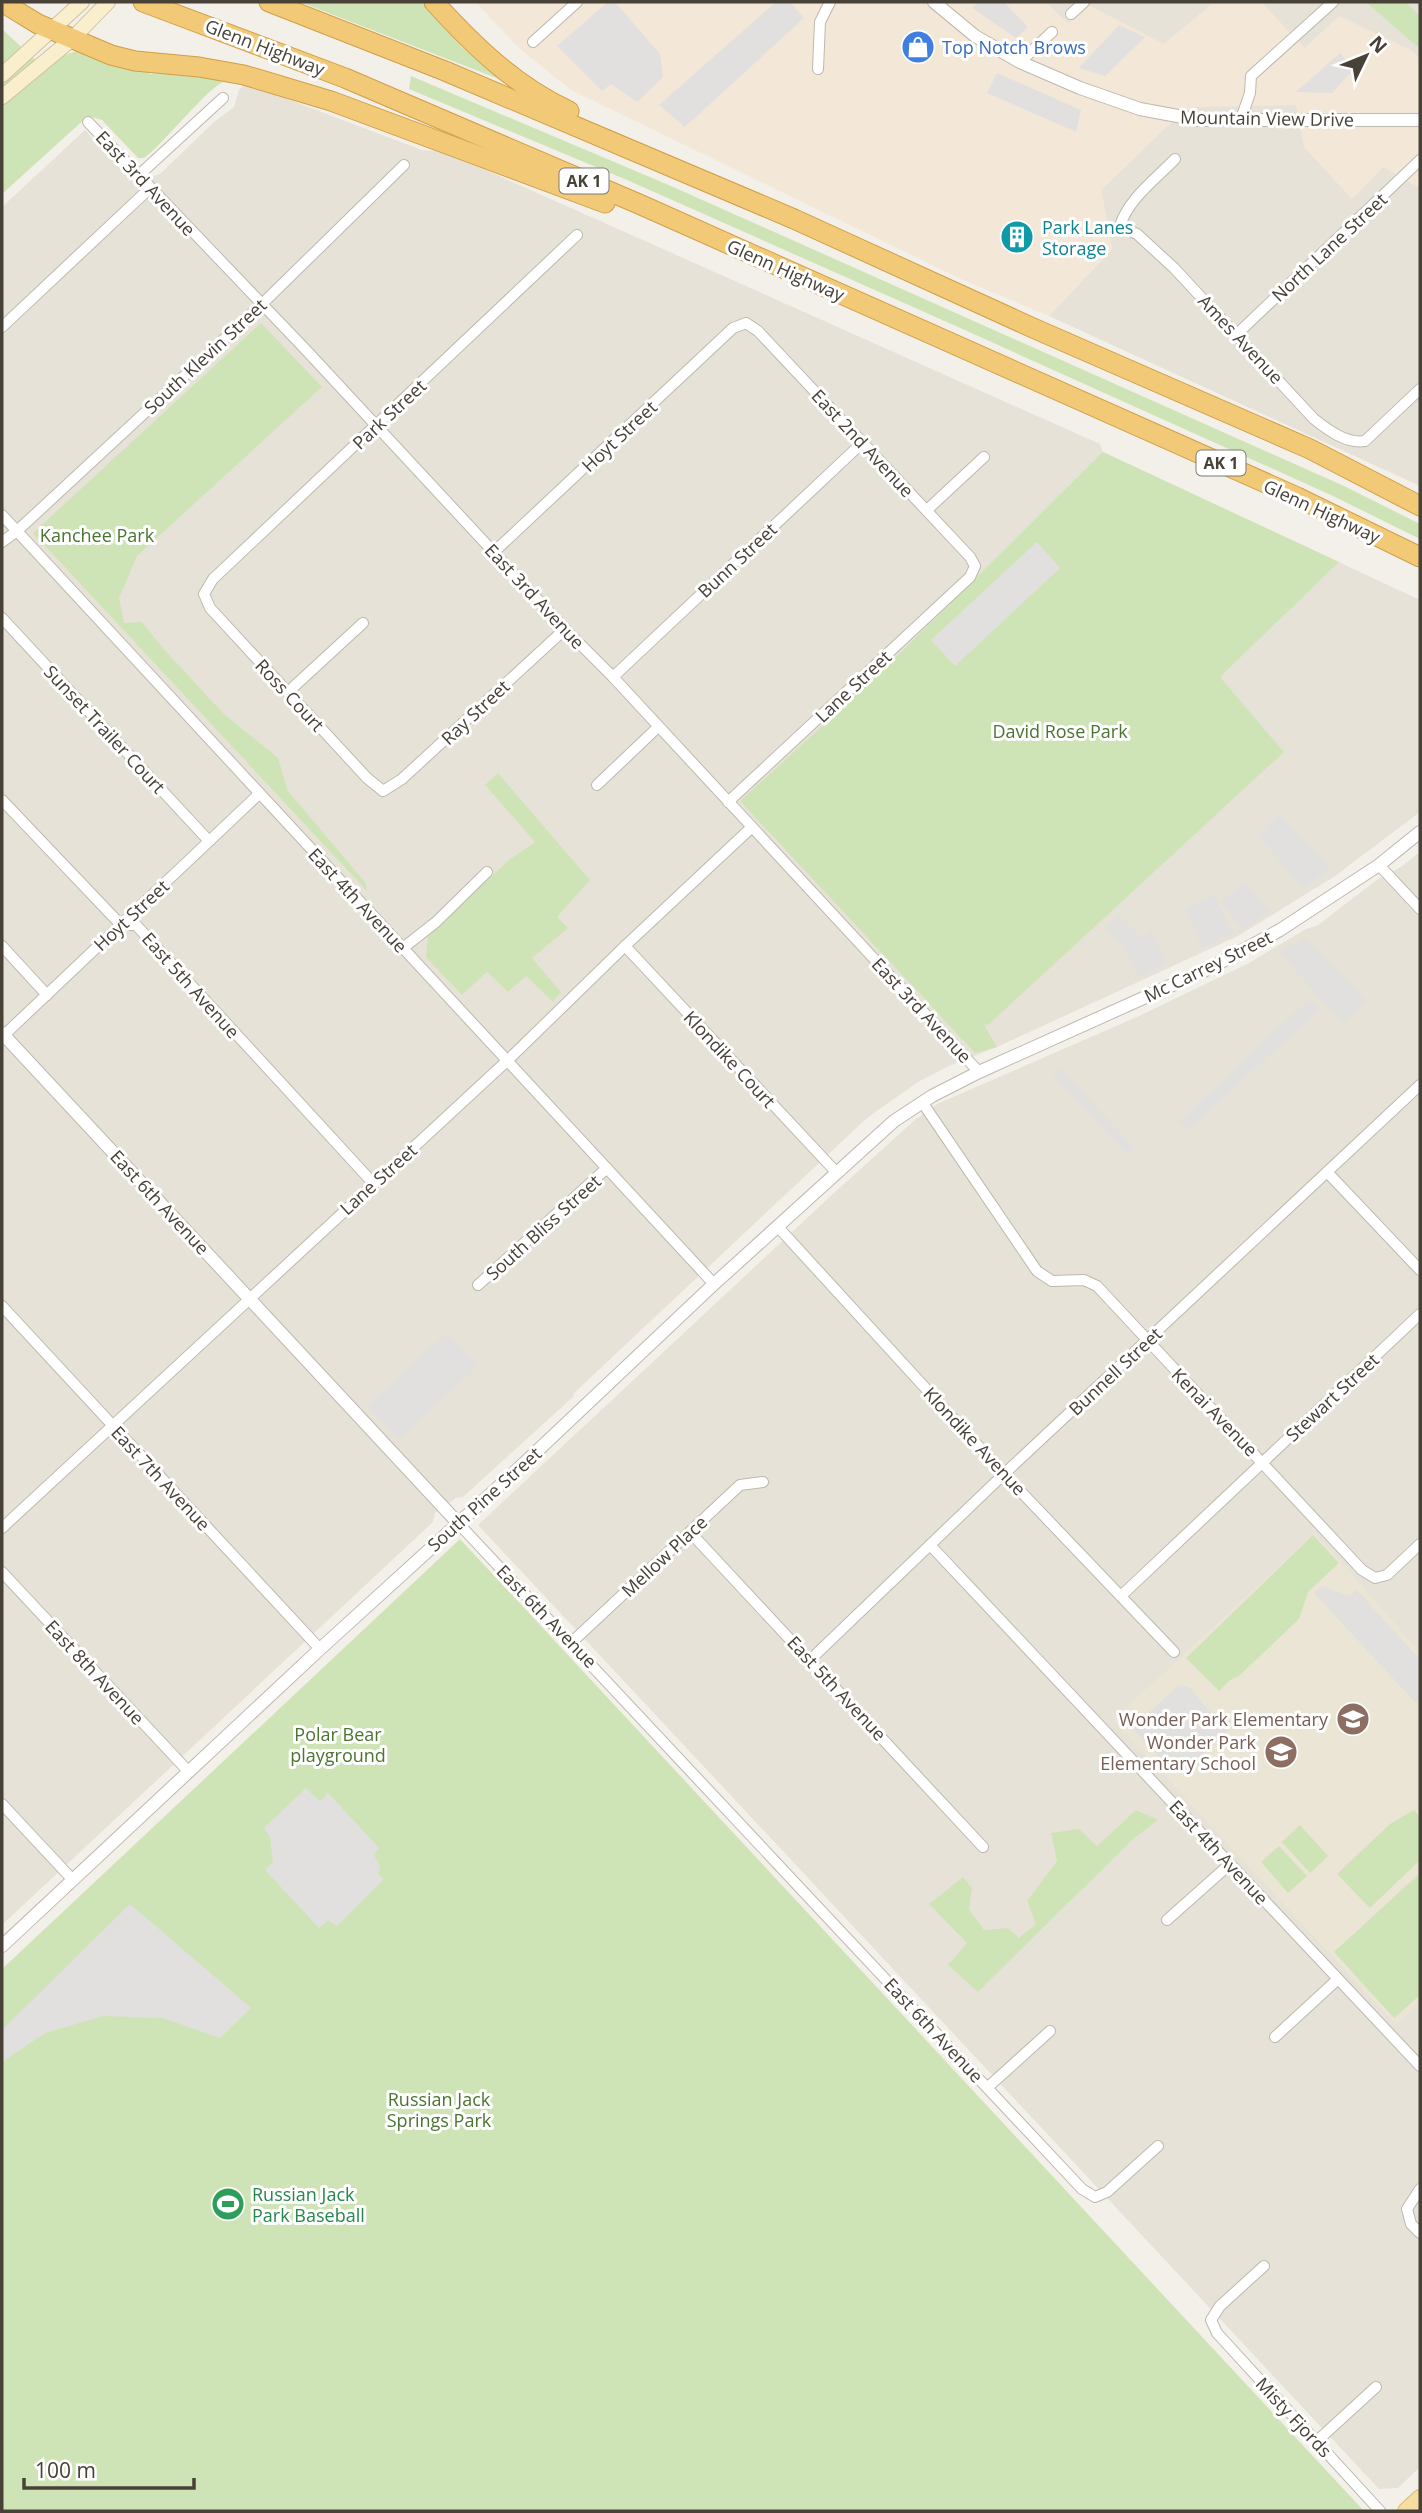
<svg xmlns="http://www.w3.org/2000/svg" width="1422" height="2513" font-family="'Open Sans',sans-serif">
<rect width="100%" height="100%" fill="#f3f0ea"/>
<!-- residential -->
<g fill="#e7e2d8">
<path d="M957 2H1420V486L1049 316 1112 249 1101 190 1166 127 1195 107Z"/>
<path d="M245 84 279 93 282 97 422 150 435 151 488 171 1100 444 1103 452 1420 600V812L1335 876 1238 936 997 1047 949 1066 918 1082 867 1118 573 1394 574 1396 463 1497 456 1498 435 1513 433 1522 2 1925V207L85 130 133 182 160 174 214 122 234 107 239 90Z"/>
<path d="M1420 852V2467L1398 2488 1379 2489 478 1525 835 1192 916 1119 939 1103 1137 1017 1247 964 1306 929 1318 925 1378 879 1401 867Z"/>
</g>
<!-- commercial -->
<path fill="#f3e7d7" d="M475 2H1046L1068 24 1088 5 1164 44 1214 2H1261L1305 48 1339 16 1411 50 1420 59V188L1383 167 1352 199 1304 147 1296 105 1196 107 1166 127 1101 190 1112 248 1049 316 961 279 571 90 519 48Z"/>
<!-- education -->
<path fill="#ebe5d5" d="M1315 1533 1420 1652V2003L1396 2025 1113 1720Z"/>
<!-- green -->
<g fill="#cfe4b6">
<path d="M300 2H422L463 48 501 76 504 81Z"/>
<path d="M1366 2H1406L1420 17V49Z"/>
<path d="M2 29 45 69 62 56 76 51 149 67V74L189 71 226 81C210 84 164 144 144 158H138L102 120 88 116 2 194Z"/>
<path d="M411 76 671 186 1344 486 1420 524V539L1333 496 958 327 627 180 409 89Z"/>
<path d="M261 323 322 387 137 556 119 598 124 623 142 622 162 647 223 713 278 758 288 791 365 882 367 891 33 533Z"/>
<path d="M1103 452 1339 562 1220 677 1284 752 1024 992 989 1024 984 1025 997 1047 975 1053 740 801 877 676Z"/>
<path d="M498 773 590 880 557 917 568 928 532 958 561 992 553 1002 526 976 508 992 487 972 462 995 426 957 428 936 510 859 535 842 485 785Z"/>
<path d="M1313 1535 1339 1563 1308 1592 1299 1619 1239 1676 1230 1680 1219 1691 1186 1658Z"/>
<path d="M460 1539 1364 2511H2V1969Z"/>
<path d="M1136 1810 1158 1820 1133 1839 978 1992 948 1965 967 1943 929 1904 963 1877 972 1888 969 1909 984 1930 1008 1928 1019 1938 1036 1924 1027 1901 1057 1861 1051 1833 1079 1829 1097 1846Z"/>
<path d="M1414 1810 1420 1818V1860L1370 1908 1337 1874 1390 1824Z"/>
<path d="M1300 1825 1328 1856 1310 1873 1282 1842Z"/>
<path d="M1279 1846 1307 1876 1288 1893 1261 1862Z"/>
<path d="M1420 1873V1995L1394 2018 1334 1952Z"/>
</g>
<!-- parking -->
<g fill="#e2e0de">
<path d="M608 2H615L660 54 663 77 637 102 611 84 602 91 557 46Z"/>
<path d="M776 2H790L804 18 685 127 659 105Z"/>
<path d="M979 2H1004L1028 27 1016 38 972 8Z"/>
<path d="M1119 25 1145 37 1105 76 1079 68Z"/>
<path d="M1340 53 1354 69 1332 93 1296 92Z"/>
<path d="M997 73 1081 110 1076 132 987 93Z"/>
<path d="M1037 542 1060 568 955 666 931 640Z"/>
<path d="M1279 814 1330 869 1304 888 1257 835Z"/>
<path d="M1245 882 1270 912 1243 929 1221 902Z"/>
<path d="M1214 895 1233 933 1203 948 1185 908Z"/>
<path d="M1119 915 1142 938 1152 932 1167 964 1139 977 1122 945 1105 930Z"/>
<path d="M1304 938 1366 1001 1343 1022 1279 953Z"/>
<path d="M1309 999 1319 1009 1188 1131 1179 1122Z"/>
<path d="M1060 1068 1134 1148 1127 1154 1053 1075Z"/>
<path d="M447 1333 478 1366 399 1439 368 1406Z"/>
<path d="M1322 1586 1350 1596 1357 1590 1420 1660V1699L1416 1703 1314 1593Z"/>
<path d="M1179 1685 1189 1687 1212 1714 1223 1722 1233 1726 1187 1770 1165 1763 1132 1728Z"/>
<path d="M306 1788 318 1800H322L328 1793 379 1848 374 1855 380 1866 378 1874 384 1879 337 1926 328 1920 319 1928 265 1870 273 1862 270 1837 264 1828Z"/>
<path d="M130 1904 251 2008 220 2038 163 2018 103 2016 45 2033 2 2062V2030Z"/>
</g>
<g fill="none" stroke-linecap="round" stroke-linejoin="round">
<defs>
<g id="minor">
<path d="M1071 14 1084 2"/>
<path d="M533 42 577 2"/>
<path d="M1020 62 1052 32"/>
<path d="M818 69 820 22 830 2"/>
<path d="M1241 119 1250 93 1251 76 1333 2"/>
<path d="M88 122 306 350 565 629 613 677 979 1072"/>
<path d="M1175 159C1156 179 1128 199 1120 226L1137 234 1174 268 1314 419C1328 430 1346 444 1365 441L1420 389"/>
<path d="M139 175 223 98"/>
<path d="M2 327 150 188"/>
<path d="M1237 334 1420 160"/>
<path d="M927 510 984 457"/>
<path d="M2 515 714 1284"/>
<path d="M2 542 17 531 262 304 404 165"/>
<path d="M494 552 733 328 746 323 758 331 970 557 975 566 970 577 728 802"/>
<path d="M2 618 209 841"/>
<path d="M565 629 402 779 383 791 367 778 210 608 204 594 213 579 577 235"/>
<path d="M613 677 862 443"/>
<path d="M288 692 363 623"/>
<path d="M597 785 658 727"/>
<path d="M2 800 121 925H136L373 1183"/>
<path d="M1379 865 1420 909"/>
<path d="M2 946 47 995"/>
<path d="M625 946 836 1172"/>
<path d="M403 948 436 922 487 872"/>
<path d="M2 1037 259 794"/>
<path d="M922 1102 1037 1271 1052 1281 1084 1280 1097 1286 1362 1570 1375 1578 1387 1575 1420 1544"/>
<path d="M1327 1172 1420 1270"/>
<path d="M778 1227 1004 1474 1174 1652"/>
<path d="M478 1285 607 1168"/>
<path d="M2 1306 320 1649"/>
<path d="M458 1523 1082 2189 1095 2197 1107 2192 1158 2146"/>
<path d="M2 1528 508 1060 625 946 752 827"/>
<path d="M690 1532 983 1847"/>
<path d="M931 1546 1420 2066"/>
<path d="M2 1572 188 1771"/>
<path d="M1122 1595 1420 1314"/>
<path d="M572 1642 740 1485 763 1482"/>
<path d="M811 1659 1004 1474 1420 1085"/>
<path d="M2 1804 72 1879"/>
<path d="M1167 1920 1230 1864"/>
<path d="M1275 2037 1338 1979"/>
<path d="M988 2087 1050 2031"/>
<path d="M1420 2189 1407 2209 1411 2224 1420 2233"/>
<path d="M1264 2266 1220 2306 1211 2320 1217 2333 1380 2511"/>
<path d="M1317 2441 1376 2387"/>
</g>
<g id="tertiary">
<path d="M934 2 975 36 1020 62 1080 88 1140 109 1199 120H1420"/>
<path d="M2 1033 458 1523"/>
<path d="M2 1946 320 1649 517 1470 714 1284 894 1121 932 1096 979 1072 1210 968 1280 930 1379 865 1420 832"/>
</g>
<g id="secondary">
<path d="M2 75 82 2"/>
<path d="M2 97 72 39 108 2"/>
</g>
<path id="primary" d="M1406 2511 1420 2498"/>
<g id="motorway">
<path d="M2 2 38 24 111 55 135 61 199 67 244 75 331 101 605 203"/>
<path d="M143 2 345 78 639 204 1297 497 1420 557"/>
<path d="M269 2 445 71 794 219 1033 328 1310 449 1420 506"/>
<path d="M434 2C473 45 515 86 569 111"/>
</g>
</defs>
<!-- minor casing -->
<use href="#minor" stroke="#beb8ad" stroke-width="12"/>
<!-- tertiary casing -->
<use href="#tertiary" stroke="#beb8ad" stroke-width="14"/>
<!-- secondary casing -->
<use href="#secondary" stroke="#cfc29d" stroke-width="16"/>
<!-- primary casing -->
<use href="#primary" stroke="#dbbb70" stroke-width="18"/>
<!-- motorway casing -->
<use href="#motorway" stroke="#d19e46" stroke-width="21"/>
<!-- minor -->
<use href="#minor" stroke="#fff" stroke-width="10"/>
<!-- tertiary -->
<use href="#tertiary" stroke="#fff" stroke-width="12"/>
<!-- secondary -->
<use href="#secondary" stroke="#faefcd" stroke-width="14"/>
<!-- primary -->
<use href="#primary" stroke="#f6dea0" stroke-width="16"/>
<!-- motorway -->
<use href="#motorway" stroke="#f2c976" stroke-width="19"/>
</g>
<!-- icons -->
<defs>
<symbol id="shop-disc" viewBox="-11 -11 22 22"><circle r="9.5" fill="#3f7fe0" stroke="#fff"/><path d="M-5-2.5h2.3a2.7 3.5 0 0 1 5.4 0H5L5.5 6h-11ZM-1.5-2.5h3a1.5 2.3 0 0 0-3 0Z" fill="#fff"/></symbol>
<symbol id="building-disc" viewBox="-11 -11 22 22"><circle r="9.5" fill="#0f9aa8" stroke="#fff"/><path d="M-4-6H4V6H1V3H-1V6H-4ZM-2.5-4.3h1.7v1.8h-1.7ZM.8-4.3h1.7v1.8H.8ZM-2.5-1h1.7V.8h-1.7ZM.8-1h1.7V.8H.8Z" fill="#fff"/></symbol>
<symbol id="school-disc" viewBox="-11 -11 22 22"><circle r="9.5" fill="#8d6e63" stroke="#fff"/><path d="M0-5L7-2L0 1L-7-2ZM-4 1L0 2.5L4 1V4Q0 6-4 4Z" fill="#fff"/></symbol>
<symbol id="stadium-disc" viewBox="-11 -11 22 22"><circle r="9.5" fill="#2e9e5b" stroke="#fff"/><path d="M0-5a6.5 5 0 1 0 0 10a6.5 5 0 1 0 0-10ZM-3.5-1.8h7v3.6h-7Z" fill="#fff"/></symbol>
</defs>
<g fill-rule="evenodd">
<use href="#shop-disc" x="899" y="28" width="38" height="38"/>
<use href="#building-disc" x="998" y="218" width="38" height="38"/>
<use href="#school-disc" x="1334" y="1700" width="38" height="38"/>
<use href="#school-disc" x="1262" y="1733" width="38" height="38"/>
<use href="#stadium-disc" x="209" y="2185" width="38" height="38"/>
</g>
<g text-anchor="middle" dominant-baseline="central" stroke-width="6" stroke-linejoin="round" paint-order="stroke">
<!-- shield labels -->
<g fill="#fff" stroke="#7e7a74" stroke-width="2">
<rect x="559.5" y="168.5" width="49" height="25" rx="5"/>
<rect x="1196.5" y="450.5" width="49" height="25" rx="5"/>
</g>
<g font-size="16" font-weight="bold" fill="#474138">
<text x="584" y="181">AK 1</text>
<text x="1221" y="463">AK 1</text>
</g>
<!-- street labels -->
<g font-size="18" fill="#474138" stroke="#fff">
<text transform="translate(265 47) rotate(21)">Glenn Highway</text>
<text transform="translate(1267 118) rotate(1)">Mountain View Drive</text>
<text transform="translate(146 183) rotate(47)">East 3rd Avenue</text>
<text transform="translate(1329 247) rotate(-43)">North Lane Street</text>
<text transform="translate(786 270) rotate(24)">Glenn Highway</text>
<text transform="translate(1241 339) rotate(47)">Ames Avenue</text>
<text transform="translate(205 356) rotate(-43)">South Klevin Street</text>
<text transform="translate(389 414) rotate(-43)">Park Street</text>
<text transform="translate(619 436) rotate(-43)">Hoyt Street</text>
<text transform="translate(863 443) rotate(47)">East 2nd Avenue</text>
<text transform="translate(1322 511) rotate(25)">Glenn Highway</text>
<text transform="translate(737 560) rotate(-43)">Bunn Street</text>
<text transform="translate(535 596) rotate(47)">East 3rd Avenue</text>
<text transform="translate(853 686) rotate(-43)">Lane Street</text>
<text transform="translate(290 695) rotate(47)">Ross Court</text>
<text transform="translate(475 712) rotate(-43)">Ray Street</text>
<text transform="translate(105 729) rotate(47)">Sunset Trailer Court</text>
<text transform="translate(358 900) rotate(47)">East 4th Avenue</text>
<text transform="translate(131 915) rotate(-43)">Hoyt Street</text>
<text transform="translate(1208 966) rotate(-26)">Mc Carrey Street</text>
<text transform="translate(191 985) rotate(48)">East 5th Avenue</text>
<text transform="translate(922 1010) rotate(47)">East 3rd Avenue</text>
<text transform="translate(730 1059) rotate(47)">Klondike Court</text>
<text transform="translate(378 1179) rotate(-42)">Lane Street</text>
<text transform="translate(160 1202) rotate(47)">East 6th Avenue</text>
<text transform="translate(543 1227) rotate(-42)">South Bliss Street</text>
<text transform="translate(1115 1371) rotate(-43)">Bunnell Street</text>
<text transform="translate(1332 1397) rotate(-43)">Stewart Street</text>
<text transform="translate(1215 1412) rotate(46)">Kenai Avenue</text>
<text transform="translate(975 1441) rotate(47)">Klondike Avenue</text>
<text transform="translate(161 1478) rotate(47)">East 7th Avenue</text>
<text transform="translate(484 1499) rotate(-42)">South Pine Street</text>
<text transform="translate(664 1556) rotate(-43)">Mellow Place</text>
<text transform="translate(547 1616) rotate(46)">East 6th Avenue</text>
<text transform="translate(95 1672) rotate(47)">East 8th Avenue</text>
<text transform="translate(837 1688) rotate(47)">East 5th Avenue</text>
<text transform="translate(1219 1852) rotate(47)">East 4th Avenue</text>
<text transform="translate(934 2030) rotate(47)">East 6th Avenue</text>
<text transform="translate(1294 2417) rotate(47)">Misty Fjords</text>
</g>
<!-- shop labels -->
<g font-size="18" fill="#366cbe" stroke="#fff" text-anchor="start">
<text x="942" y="47">Top Notch Brows</text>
</g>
<!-- culture labels -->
<g font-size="18" fill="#0d838f" stroke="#fff" text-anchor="start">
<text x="1042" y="227">Park Lanes<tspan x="1042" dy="21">Storage</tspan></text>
</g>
<!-- park labels -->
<g font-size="18" fill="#4a7430" stroke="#fff">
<text x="97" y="535">Kanchee Park</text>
<text x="1060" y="731">David Rose Park</text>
<text x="338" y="1734">Polar Bear<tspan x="338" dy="21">playground</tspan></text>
<text x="439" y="2099">Russian Jack<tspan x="439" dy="21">Springs Park</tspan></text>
</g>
<!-- education labels -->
<g font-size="18" fill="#785e54" stroke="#fff" text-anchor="end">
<text x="1328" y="1719">Wonder Park Elementary</text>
<text x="1256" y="1742">Wonder Park<tspan x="1256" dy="21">Elementary School</tspan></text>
</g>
<!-- leisure labels -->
<g font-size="18" fill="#27864d" stroke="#fff" text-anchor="start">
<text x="252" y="2194">Russian Jack<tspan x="252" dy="21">Park Baseball</tspan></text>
</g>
</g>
<!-- border -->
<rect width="1422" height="2513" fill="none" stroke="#474138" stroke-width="7"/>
<!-- north arrow -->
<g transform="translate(1366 56) rotate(47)" stroke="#ffffff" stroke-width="5" paint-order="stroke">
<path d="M0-5L12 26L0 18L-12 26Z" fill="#474138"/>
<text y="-10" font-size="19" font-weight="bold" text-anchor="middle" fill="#474138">N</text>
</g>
<!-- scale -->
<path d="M24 2478v10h170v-10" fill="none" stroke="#474138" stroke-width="3.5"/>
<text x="35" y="2478" font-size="21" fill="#474138" stroke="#ffffff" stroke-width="5" paint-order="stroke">100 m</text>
</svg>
